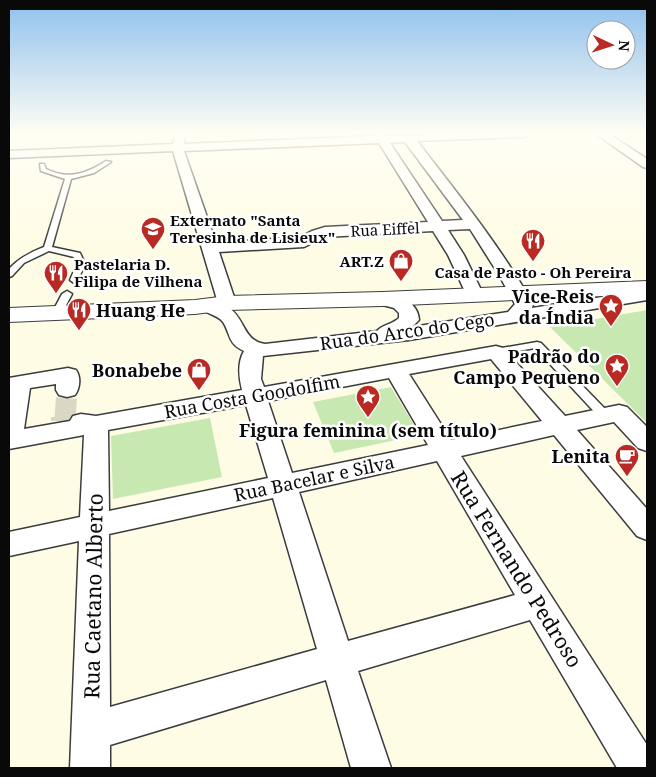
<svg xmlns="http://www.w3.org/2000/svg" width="656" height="777" font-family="'Noto Serif',serif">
<rect width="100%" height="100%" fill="#fffce6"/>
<!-- green -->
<g fill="#c8e8b1">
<path d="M647 310V423L550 327Z"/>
<path d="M391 387 420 435 334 453 313 402Z"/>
<path d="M210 418 222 477 113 499 111 436Z"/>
</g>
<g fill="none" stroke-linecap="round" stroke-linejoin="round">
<!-- minor-tunnel-far1 -->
<path stroke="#dad8c5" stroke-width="21" stroke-dasharray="21 11" stroke-linecap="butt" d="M65 419 67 390"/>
<!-- minor-tunnel -->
<path stroke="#dad8c5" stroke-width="28" stroke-dasharray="28 14" stroke-linecap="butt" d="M65 421V417"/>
<defs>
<g id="service">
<path d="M106 161 111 162 94 173 71 179 52 247 80 253 85 264 77 282 74 283 70 280 77 264 74 257 49 251 24 263 12 276 9 277V269C19 258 31 252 44 247L65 179 41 171 40 164H44L46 169C68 180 86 174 106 161Z"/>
<path d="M67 291 72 294 62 313 57 316 54 315 52 313 62 294Z"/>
<path d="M537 342 541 343 609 413 611 416 609 419H601L535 348 496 355 491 352 496 349Z"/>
</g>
<g id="minor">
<path d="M175 134H185L184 144 375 136 374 134 386 136 529 134 524 137 417 141C458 194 500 246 533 304L532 308 647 290V300L409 340 263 356 261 379 264 387 496 346 503 348 565 416 619 405 627 407 647 427V451L638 448 614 422 577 430 647 509V540L637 536 554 435 461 456 647 745V768H617L530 620 358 671 391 768H351L326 680 110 745V768H70L79 541 9 556V532L80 517 84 435 9 449V378L68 368 76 370C81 377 80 388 75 395L67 397 59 395 56 390V384L30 388 24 429 70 421 73 416 81 414 96 416 242 390C239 378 237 363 244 351 227 343 231 334 223 322 217 314 204 314 199 306L201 302 208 300 218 303 173 151 9 158V151L173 144ZM405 142 463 220 442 221 390 143ZM379 143 428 222 325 227 312 231 300 237 216 243 184 151ZM470 229 499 275 515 304 508 312 412 327 419 320C418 300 393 291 375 295L373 299 375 303 394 308 399 313V318C393 324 382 325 377 331L265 344C243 341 245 318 229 308L234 307 236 303 219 252 304 247 325 237 433 231 448 255 468 298 474 299 480 298 483 294 464 255 448 230ZM491 359 542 421 451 440 409 374ZM389 378 428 445 292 473 268 401ZM246 405 268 478 109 511 108 430ZM437 461 515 595 348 641 299 492ZM273 498 317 649 110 707 109 534Z"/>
<path d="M596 134H609L647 159V168L643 167Z"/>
</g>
<path id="tertiary" d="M647 281V294L382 306 227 310 195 314 9 322V308L195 300 227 296 382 292Z"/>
</defs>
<!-- service casing -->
<use href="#service" stroke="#3c3c3c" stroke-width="3"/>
<!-- minor casing -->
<use href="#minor" stroke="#3c3c3c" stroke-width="3"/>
<!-- tertiary casing -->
<use href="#tertiary" stroke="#3c3c3c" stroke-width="2"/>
<!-- service -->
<use href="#service" fill="#fff" fill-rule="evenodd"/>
<!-- minor -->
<use href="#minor" fill="#fff" fill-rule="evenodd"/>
<!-- tertiary -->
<use href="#tertiary" fill="#fff" fill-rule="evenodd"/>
</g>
<!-- sky -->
<linearGradient id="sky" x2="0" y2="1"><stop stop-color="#8fc0ee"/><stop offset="0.55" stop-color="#fffef4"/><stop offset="1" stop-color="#fffef4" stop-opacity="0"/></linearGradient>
<rect width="656" height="243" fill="url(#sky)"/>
<!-- icons -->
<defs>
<symbol id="school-pin" viewBox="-11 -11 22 30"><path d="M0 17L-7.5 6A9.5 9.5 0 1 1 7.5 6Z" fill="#b82a23" stroke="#fff"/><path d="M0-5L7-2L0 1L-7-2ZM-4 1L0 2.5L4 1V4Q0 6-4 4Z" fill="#fff"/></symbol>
<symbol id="restaurant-pin" viewBox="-11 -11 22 30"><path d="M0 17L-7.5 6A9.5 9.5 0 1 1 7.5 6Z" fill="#b82a23" stroke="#fff"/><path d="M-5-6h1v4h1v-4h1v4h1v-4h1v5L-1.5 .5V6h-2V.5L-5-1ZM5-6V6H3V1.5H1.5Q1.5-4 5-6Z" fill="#fff"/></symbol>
<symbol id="shop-pin" viewBox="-11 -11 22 30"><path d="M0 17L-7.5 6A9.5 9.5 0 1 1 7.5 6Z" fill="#b82a23" stroke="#fff"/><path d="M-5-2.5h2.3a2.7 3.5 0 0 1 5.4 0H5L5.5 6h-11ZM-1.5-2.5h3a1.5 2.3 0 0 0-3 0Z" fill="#fff"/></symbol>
<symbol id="sight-pin" viewBox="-11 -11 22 30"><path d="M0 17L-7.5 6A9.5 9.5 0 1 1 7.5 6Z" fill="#b82a23" stroke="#fff"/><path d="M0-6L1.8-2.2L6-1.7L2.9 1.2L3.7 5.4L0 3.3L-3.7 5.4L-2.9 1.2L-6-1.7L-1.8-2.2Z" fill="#fff"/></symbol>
<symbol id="cafe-pin" viewBox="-11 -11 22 30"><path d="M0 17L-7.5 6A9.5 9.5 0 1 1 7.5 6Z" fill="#b82a23" stroke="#fff"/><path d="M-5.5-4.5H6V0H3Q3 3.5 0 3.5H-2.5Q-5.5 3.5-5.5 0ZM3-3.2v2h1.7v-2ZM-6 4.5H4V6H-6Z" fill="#fff"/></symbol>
</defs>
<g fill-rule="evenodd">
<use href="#school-pin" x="139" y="215" width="28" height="38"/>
<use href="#restaurant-pin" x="519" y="227" width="28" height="38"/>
<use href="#shop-pin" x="387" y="247" width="28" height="38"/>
<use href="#restaurant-pin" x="42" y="259" width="28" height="38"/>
<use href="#sight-pin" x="597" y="292" width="28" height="38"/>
<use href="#restaurant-pin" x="65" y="296" width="28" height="38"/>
<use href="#sight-pin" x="603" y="352" width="28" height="38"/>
<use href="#shop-pin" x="185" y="356" width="28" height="38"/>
<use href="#sight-pin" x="354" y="383" width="28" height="38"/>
<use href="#cafe-pin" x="613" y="442" width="28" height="38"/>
</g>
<g text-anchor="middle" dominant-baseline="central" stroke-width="5" stroke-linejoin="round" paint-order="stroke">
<!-- far-poi labels -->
<g font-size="15" font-weight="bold" fill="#090909" stroke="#fff" text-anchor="start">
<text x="170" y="220">Externato "Santa<tspan x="170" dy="17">Teresinha de Lisieux"</tspan></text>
<text x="384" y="261" text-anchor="end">ART.Z</text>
<text x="74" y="264">Pastelaria D.<tspan x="74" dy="17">Filipa de Vilhena</tspan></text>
<text x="533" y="272" text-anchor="middle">Casa de Pasto - Oh Pereira</text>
</g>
<!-- far-street labels -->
<g font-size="15" fill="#090909" stroke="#fff">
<text transform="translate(385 229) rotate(-3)">Rua Eiffel</text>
</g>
<!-- poi labels -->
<g font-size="18" font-weight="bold" fill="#090909" stroke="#fff" text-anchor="end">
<text x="594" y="296">Vice-Reis<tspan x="594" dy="21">da Índia</tspan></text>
<text x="96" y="310" text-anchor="start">Huang He</text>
<text x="600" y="356">Padrão do<tspan x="600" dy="21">Campo Pequeno</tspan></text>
<text x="182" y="370">Bonabebe</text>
<text x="368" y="430" text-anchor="middle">Figura feminina (sem título)</text>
<text x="610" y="456">Lenita</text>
</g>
<!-- street labels -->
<g font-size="18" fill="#090909" stroke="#fff">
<text transform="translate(407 331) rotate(-8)">Rua do Arco do Cego</text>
<text transform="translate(252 396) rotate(-10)">Rua Costa Goodolfim</text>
<text transform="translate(314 478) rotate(-12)">Rua Bacelar e Silva</text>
</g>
<!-- near-street labels -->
<g font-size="21" fill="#090909" stroke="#fff">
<text transform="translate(517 569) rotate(58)">Rua Fernando Pedroso</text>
<text transform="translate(93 596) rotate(-89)">Rua Caetano Alberto</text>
</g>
</g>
<!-- border -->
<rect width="656" height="777" fill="none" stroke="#090909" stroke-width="20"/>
<!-- north arrow -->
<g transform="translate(611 45) rotate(94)"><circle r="24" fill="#ffffff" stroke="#9d9d9d"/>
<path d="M0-4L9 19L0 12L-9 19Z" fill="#b82a23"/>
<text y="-8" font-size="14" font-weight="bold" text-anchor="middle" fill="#090909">N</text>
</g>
</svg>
